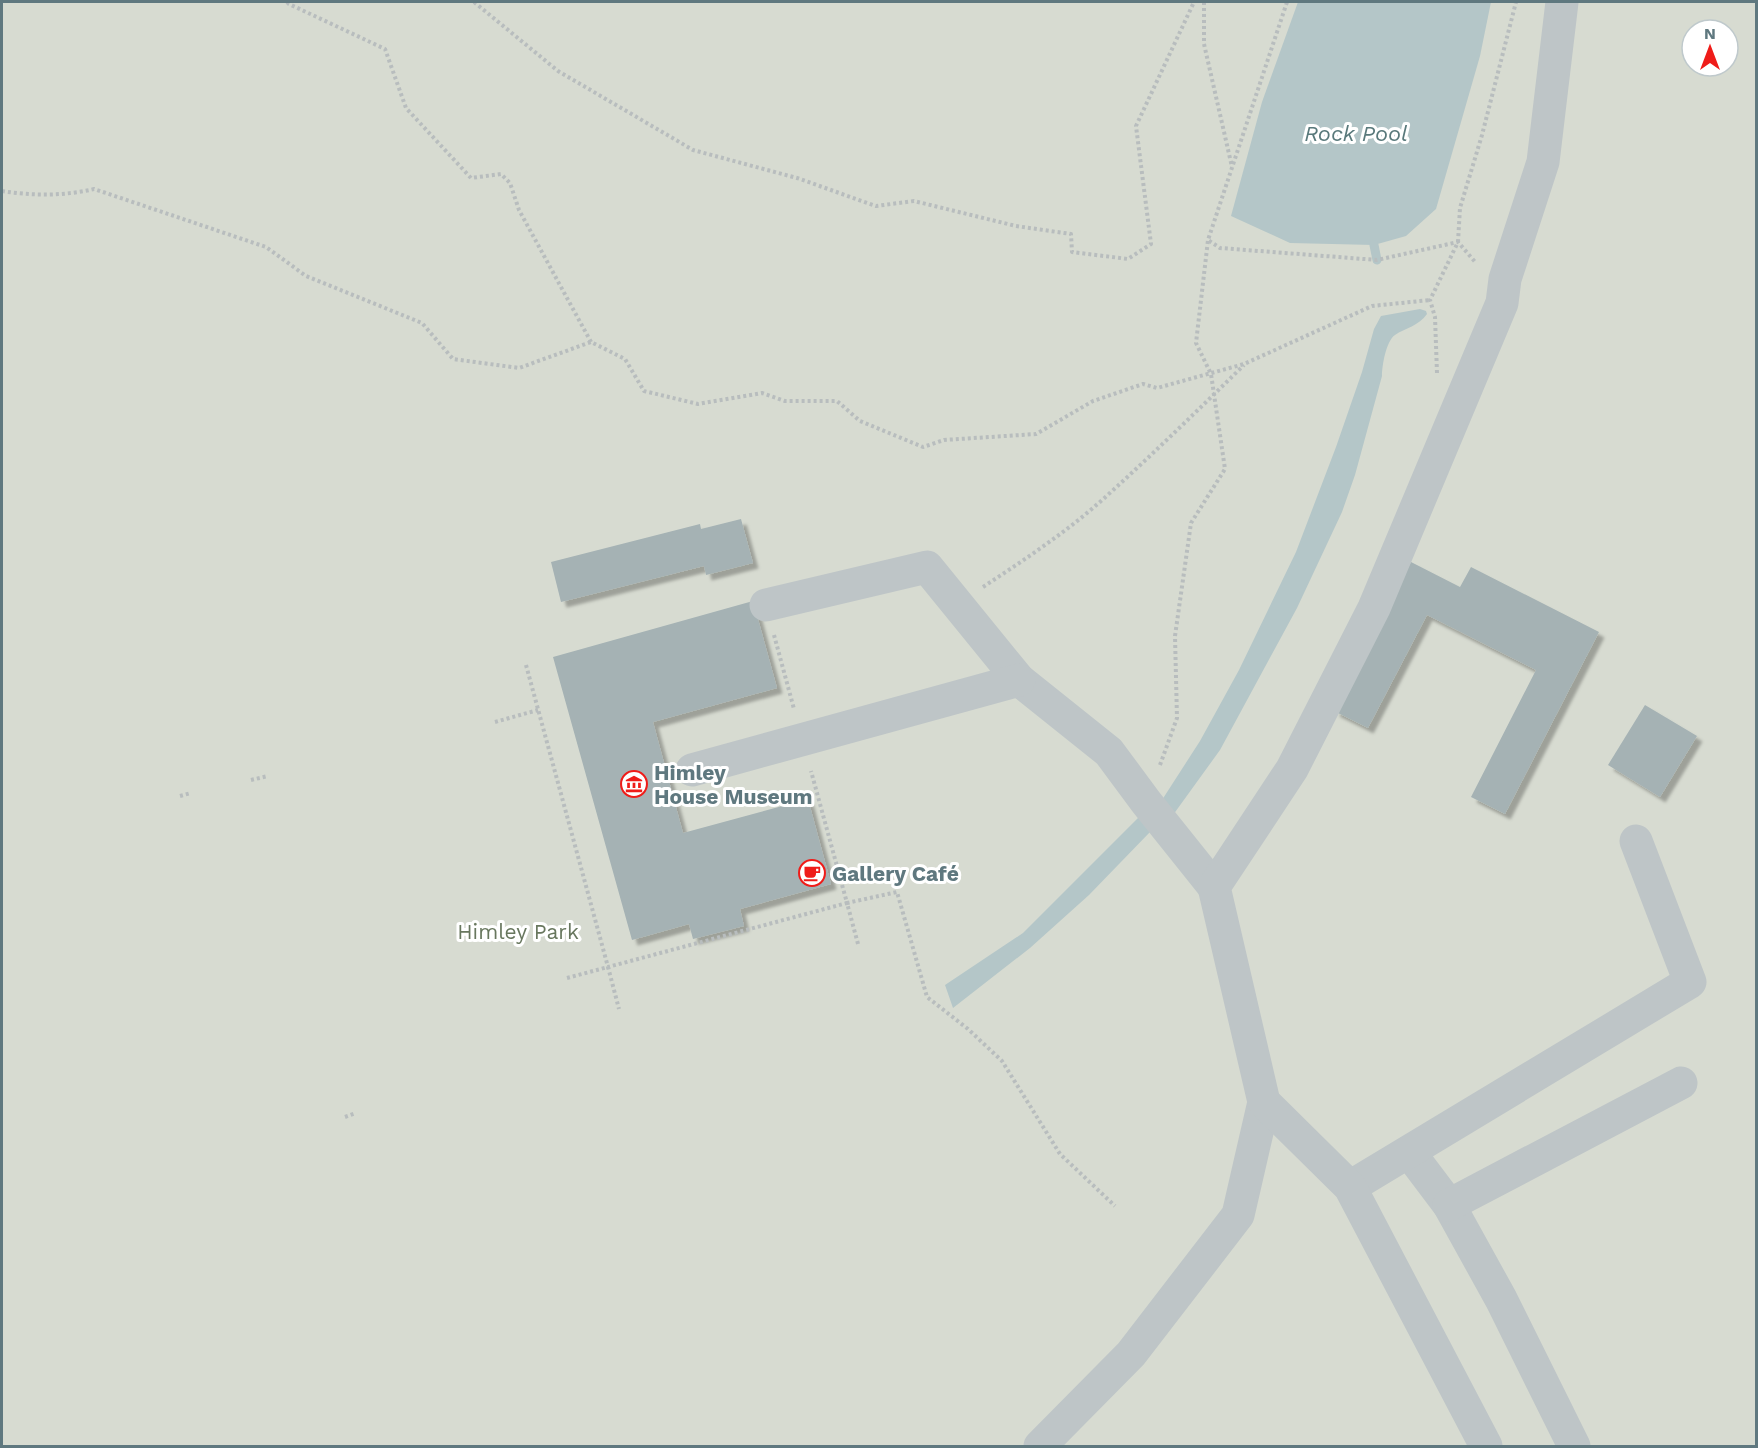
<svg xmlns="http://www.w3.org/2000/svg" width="1758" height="1448" font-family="'Work Sans',sans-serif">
<defs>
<filter id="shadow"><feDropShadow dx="5.5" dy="5.5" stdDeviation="1.5" flood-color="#0004"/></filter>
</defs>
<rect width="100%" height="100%" fill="#f6f5f2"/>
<!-- green -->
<path fill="#d7dbd1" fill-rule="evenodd" d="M2 2H1756V1446H2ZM1692 30H1728V66H1692Z"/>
<!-- water -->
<g fill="#b4c6c8">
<path d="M1298 2H1491L1480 56 1436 209 1406 236 1374 245 1290 243 1231 216 1262 102Z"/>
<path d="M1420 309 1426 311 1427 314C1419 326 1405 328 1395 335 1386 341 1382 366 1382 376L1355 475 1342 512 1297 608 1220 750 1173 815 1162 800 1200 741 1239 670 1296 552 1336 447 1362 372 1374 329 1381 316Z"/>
<path d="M1139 817 1150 832 1089 895 1030 948 953 1008 945 985 1023 933Z"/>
</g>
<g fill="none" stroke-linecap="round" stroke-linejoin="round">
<!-- stream -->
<path stroke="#b4c6c8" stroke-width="9" d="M1374 245 1377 260"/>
</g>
<!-- building -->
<g fill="#a5b2b4" filter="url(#shadow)">
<path d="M741 519 753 563 706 575 704 566 561 602 551 562 700 524 701 529Z"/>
<path d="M1411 562 1460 587 1471 567 1599 632 1505 814 1471 797 1536 670 1427 615 1368 728 1334 711Z"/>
<path d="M753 601 777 688 653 722 683 833 808 799 831 884 740 909 744 926 693 939 689 924 632 940 553 657Z"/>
<path d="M1645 705 1697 736 1660 797 1608 765Z"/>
</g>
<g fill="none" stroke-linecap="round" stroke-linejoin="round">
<!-- path -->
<g stroke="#b8bdbe" stroke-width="4" stroke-dasharray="3 3" stroke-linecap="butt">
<path d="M287 2 289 4 385 49 406 108 471 178 501 174 510 183 519 210 591 342"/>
<path d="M474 2 558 71 693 150 797 178 876 206 914 201 1016 226 1071 234 1072 252 1128 259 1151 244 1136 126 1194 2"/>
<path d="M1204 2V44L1232 167"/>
<path d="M1287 2 1208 240 1220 248 1377 260 1458 242 1476 263"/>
<path d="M2 191C32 196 65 196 94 189L266 247 306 276 422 323 453 359 519 368 591 342 625 359 644 391 698 404 762 393 785 401H837L860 421 923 447 944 440 1036 434 1093 401 1143 384 1157 388 1244 364 1372 306 1430 300"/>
<path d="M1437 373 1435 317 1430 300 1458 242 1460 208 1482 135 1516 2"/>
<path d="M983 587C1024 560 1065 533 1101 501 1150 457 1197 411 1244 365"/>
<path d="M774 635 794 709"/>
<path d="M526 665 608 967 847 903 811 771"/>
<path d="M495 722 538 710"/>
<path d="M1160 765 1177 718 1175 636 1191 523 1225 469 1211 374 1196 343 1208 240"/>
<path d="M251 780 268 776"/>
<path d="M180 796 191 793"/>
<path d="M858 944 847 903 897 892 927 997 968 1029 1002 1061 1060 1154 1115 1206"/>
<path d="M567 978 608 967 619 1009"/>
<path d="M345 1117 356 1113"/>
</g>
<!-- minor -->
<g stroke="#bec5c7" stroke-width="33">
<path d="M766 605 927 567 1019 680 1109 752 1146 802 1214 887"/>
<path d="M692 770 1019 680"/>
<path d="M1409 1152 1449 1205 1501 1299 1574 1446"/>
<path d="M1350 1187 1690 982 1636 841"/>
<path d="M1449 1205 1681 1083"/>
<path d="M1040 1446 1131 1354 1238 1215 1264 1102"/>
<path d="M1486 1446 1350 1187 1264 1102 1214 887 1292 769 1374 608 1502 303 1505 279 1543 162 1562 2"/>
</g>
</g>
<!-- icons -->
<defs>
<symbol id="museum-ring" viewBox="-11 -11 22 22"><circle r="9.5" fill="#fff" stroke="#ef1c19" stroke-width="1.5"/><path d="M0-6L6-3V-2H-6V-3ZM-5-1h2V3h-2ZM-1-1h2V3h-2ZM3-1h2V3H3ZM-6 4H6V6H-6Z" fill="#ef1c19"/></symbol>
<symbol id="cafe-ring" viewBox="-11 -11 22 22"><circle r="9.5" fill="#fff" stroke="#ef1c19" stroke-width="1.5"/><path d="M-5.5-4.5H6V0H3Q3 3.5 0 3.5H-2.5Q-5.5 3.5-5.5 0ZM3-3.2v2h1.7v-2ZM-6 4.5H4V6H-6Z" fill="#ef1c19"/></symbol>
</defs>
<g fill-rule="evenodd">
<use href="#museum-ring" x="619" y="769" width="30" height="30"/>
<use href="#cafe-ring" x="797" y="858" width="30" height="30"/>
</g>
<g text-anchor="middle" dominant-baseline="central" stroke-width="6" stroke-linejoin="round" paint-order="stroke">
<!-- poi labels -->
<g font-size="21" font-weight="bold" fill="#5f787f" stroke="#fff" text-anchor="start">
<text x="654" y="772">Himley<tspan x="654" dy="24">House Museum</tspan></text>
<text x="832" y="873">Gallery Café</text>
</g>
<!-- park labels -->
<g font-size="21" fill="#68775e" stroke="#fff">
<text x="518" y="931">Himley Park</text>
</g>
<!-- water labels -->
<g font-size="22" font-style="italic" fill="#59797b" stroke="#fff">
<text x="1356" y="133">Rock Pool</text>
</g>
</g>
<!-- border -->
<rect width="1758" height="1448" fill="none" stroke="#5f787f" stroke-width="6"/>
<!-- north arrow -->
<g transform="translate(1710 48)"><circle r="28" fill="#ffffff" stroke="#bfc9cc" stroke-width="1.5"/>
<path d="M0-4.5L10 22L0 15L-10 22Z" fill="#ef1c19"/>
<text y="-9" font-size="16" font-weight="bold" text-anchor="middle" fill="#5f787f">N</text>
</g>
</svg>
